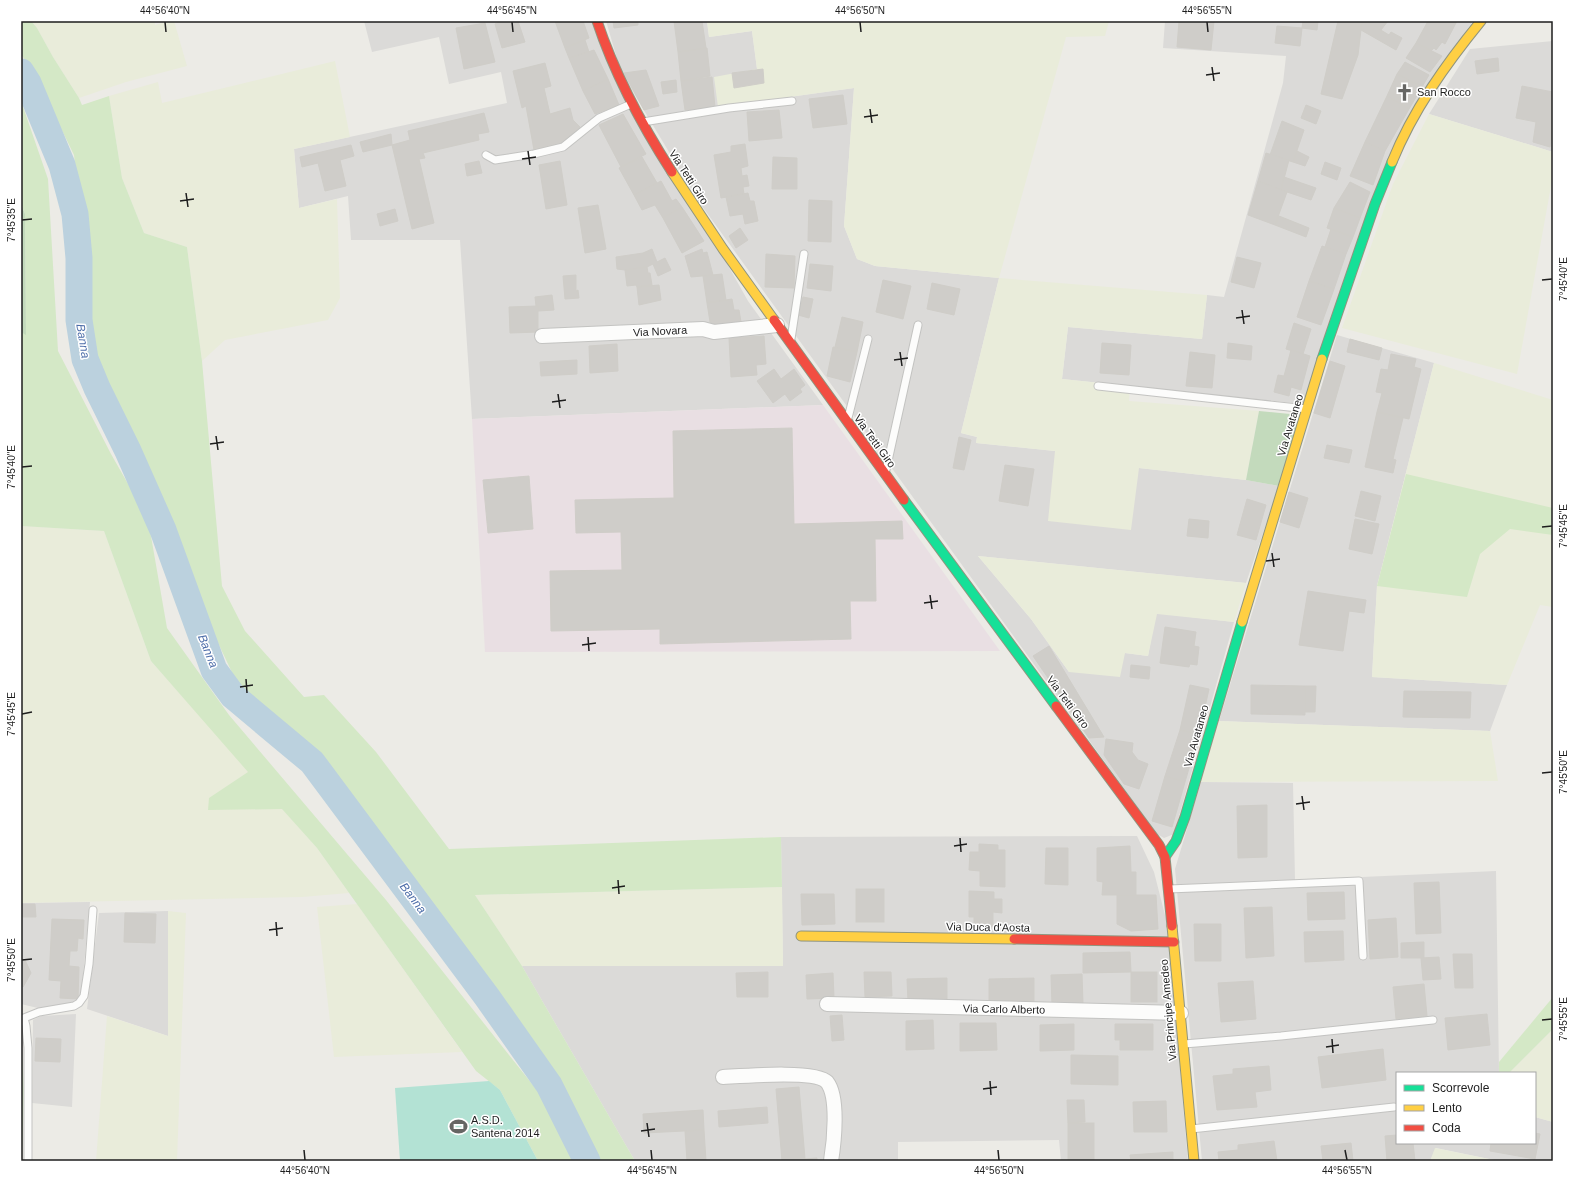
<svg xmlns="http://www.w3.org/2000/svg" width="1574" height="1182" font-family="Helvetica,sans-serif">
<rect width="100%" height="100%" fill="#ecebe6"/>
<!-- residential -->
<g fill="#dbdad8">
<path d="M364 21H591L748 301 823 405 472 419 460 240H351L348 196 299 208 294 149 507 103 501 72 449 84 439 37 372 52Z"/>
<path d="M606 21H707L709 37 752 31 757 69 718 107 854 88 844 226 857 259 875 266 999 278 961 433 977 437 976 443 1055 451 1139 468 1246 480 1279 486 1246 583 978 556 1031 619 1069 672 1125 653 1148 656 1156 613 1234 622 1174 834 1164 838 1157 834 699 202 621 72Z"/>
<path d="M1165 21H1281L1293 22V21H1473L1425 89 1303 404 1062 379 1068 327 1202 339 1207 295 1224 297 1283 83 1286 56 1163 48Z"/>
<path d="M1553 41V152L1429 114 1470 49Z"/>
<path d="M1337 335 1434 363 1377 586 1372 677 1507 685 1490 731 1219 721Z"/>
<path d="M1201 782 1293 783 1295 880 1496 871 1499 1073H1397V1143H1535V1117L1553 1122V1161H1499L1436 1148 1430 1161H1202L1175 869Z"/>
<path d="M1137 836 1154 872 1167 923 1188 1161H1061L1059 1140 898 1142V1161H635L522 966H783L781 837Z"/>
<path d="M90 902 81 997 78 1002 42 1009 21 1004V903Z"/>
<path d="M168 911V1036L87 1009 99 913Z"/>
<path d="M76 1014 72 1107 32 1103 33 1020 41 1016Z"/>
</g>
<!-- industrial -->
<path fill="#e9dfe3" d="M823 405 1000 651 485 652 472 419Z"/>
<!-- farmland -->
<g fill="#e9ecda">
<path d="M31 21H155V25L167 21H174L187 66 126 82 79 98 53 57 37 28Z"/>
<path d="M707 21H1109L1105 36 1066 37 999 278 1207 295 1202 339 1068 327 1062 379 1130 386 1129 401 1259 411 1246 480 1139 468 1131 530 1048 521 1055 451 976 443 977 437 961 433 999 278 875 266 857 259 844 226 854 88 718 107 714 77 757 69 752 31 709 37Z"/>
<path d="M335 61 350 137 294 149 299 208 337 199 340 298 328 320 225 340 202 361 187 247 144 233 122 178 109 96 158 82 162 103Z"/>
<path d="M1429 114 1553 152V175L1517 374 1342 328 1393 184Z"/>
<path d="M1434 363 1553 400V607L1540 605 1507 685 1372 677 1377 586Z"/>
<path d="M21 526 104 531 151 661 317 848 349 893 302 897 21 903Z"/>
<path d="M978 556 1246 583 1234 622 1157 614 1148 656 1125 653 1120 677 1069 672 1031 619Z"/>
<path d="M1219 721 1490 731 1498 781 1201 782Z"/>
<path d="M782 887 783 966H522L475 895Z"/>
<path d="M357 904 462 1052 334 1057 317 907Z"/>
<path d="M168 911 186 913 177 1161H96L107 1016 168 1036Z"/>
<path d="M1553 1029V1122L1535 1117V1073H1509Z"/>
<path d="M1435 1148 1499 1161H1430Z"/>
</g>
<!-- grass -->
<g fill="#d4e8c6">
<path d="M21 21H31L37 28 53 57 79 98 82 105 109 96 122 178 144 233 187 247 202 361 222 586 245 631 304 697 324 695 376 752 449 849 781 837 782 887 475 895 522 966 635 1161H597L566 1101 533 1046 427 911 310 754 238 685 181 565 158 493 107 400 85 324 83 235 74 155 35 75 21 54Z"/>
<path d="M21 101 48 179 58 351 111 454 148 519 167 628 229 715 386 900 544 1099 576 1161H538L500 1090 476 1071 317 848 282 809 208 810 209 798 248 772 151 661 104 531 21 526V332L26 334 25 214 21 203Z"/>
<path d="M1406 474 1553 508V535L1510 529 1480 554 1467 597 1377 586Z"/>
<path d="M1553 997V1029L1509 1073H1499V1062Z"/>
<path d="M21 1030 24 1091 22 1161H21Z"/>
</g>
<!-- forest -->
<g fill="#c3dabc">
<path d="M21 204 25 214 26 335 21 332Z"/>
<path d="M1259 411 1290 414 1297 423 1279 486 1246 480Z"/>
</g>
<!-- pitch -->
<path fill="#b3e2d4" d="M489 1081 500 1090 538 1161H400L395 1088Z"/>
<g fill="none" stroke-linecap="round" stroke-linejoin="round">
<!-- river -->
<path stroke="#bbd1de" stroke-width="27" d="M21 72 28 83 62 165 75 214 79 258V320L85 359 97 388 128 451 163 530 214 670 233 696 312 762 487 997 549 1085 587 1161"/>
</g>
<!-- building -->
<g fill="#cfcdc9" stroke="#cfcdc8">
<path d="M502 21H518L525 42 502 48 495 24Z"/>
<path d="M555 21H583L589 38 565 48Z"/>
<path d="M613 21H638V25L614 28Z"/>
<path d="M674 21H702L706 48 678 52Z"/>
<path d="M1179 21H1214L1211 50 1177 47Z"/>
<path d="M1303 21H1318L1317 30 1302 28Z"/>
<path d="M1338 21H1362L1358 55 1342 99 1321 94Z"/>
<path d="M1362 21H1366L1389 35 1391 32 1402 38 1396 50 1361 30Z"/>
<path d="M1366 21H1388L1381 30Z"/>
<path d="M1428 21H1457L1445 44 1442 42 1436 50 1434 48 1431 51 1416 43Z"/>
<path d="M485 23 495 62 464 69 456 28Z"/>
<path d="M1277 26 1302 28 1300 46 1275 43Z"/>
<path d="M585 40 589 52 569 58 565 48Z"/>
<path d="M1416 43 1442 56 1430 72 1406 58Z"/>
<path d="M707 48 710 76 681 81 678 52Z"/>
<path d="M594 50 608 79 583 91 569 58Z"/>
<path d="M1498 58 1499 71 1477 74 1475 61Z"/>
<path d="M1405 62 1429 75 1422 87 1397 74Z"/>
<path d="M545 63 551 86 544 88 550 114 570 108 573 120 580 127 564 143 534 150 526 106 522 108 513 71Z"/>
<path d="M763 69 764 83 734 88 732 73Z"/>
<path d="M646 70 659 106 644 110 624 73Z"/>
<path d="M1397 74 1422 87 1409 109 1387 96Z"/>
<path d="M712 77 715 107 685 110 681 81Z"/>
<path d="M608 79 619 105 595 114 583 91Z"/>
<path d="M676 80 677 92 663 94 661 82Z"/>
<path d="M1522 86 1553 92V128L1550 147 1533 142 1536 122 1516 118Z"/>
<path d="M843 95 847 124 813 128 809 99Z"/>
<path d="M1387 96 1409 109 1385 151 1365 142Z"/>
<path d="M1306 105 1321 111 1316 124 1301 118Z"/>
<path d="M779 110 782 138 749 141 747 112Z"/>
<path d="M484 113 489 132 478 134 479 140 423 153 425 158 419 159 434 223 412 229 392 145 410 140 408 131Z"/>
<path d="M623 114 646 154 621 167 599 125Z"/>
<path d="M1282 121 1304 130 1293 162 1270 155Z"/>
<path d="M391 134 392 145 363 152 360 142Z"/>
<path d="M1365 142 1385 151 1373 185 1350 176Z"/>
<path d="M745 144 748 166 741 168 742 176 747 175 749 186 743 187 744 194 721 198 714 155 731 152V146Z"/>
<path d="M351 145 354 156 340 160 346 186 325 191 318 163 302 167 300 157Z"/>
<path d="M1297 151 1309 157 1305 166 1293 162Z"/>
<path d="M1266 153 1289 160 1281 190 1258 181Z"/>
<path d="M642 157 657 183 634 195 619 168Z"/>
<path d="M773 157 797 158V189H772Z"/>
<path d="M479 161 482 173 467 176 465 164Z"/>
<path d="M560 161 567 205 546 209 539 165Z"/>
<path d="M1325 162 1341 168 1337 180 1321 174Z"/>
<path d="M1284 177 1316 188 1311 200 1281 190Z"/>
<path d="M661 181 672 201 676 199 682 207 663 218 655 205 642 210 634 195Z"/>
<path d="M1258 181 1287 192 1275 225 1248 215Z"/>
<path d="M1350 182 1370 192 1360 218 1334 208Z"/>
<path d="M748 193 750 201H754L758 221 745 224 743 214 730 216 726 197Z"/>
<path d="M809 200 832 201 831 242 808 241Z"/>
<path d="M598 205 606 249 585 253 578 208Z"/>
<path d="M682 207 704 241 682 253 663 218Z"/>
<path d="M1334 208 1360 218 1353 237 1327 228Z"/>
<path d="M395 209 398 221 380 226 377 214Z"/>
<path d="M1279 216 1309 228 1306 237 1275 225Z"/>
<path d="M740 228 748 240 736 248 729 236Z"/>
<path d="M1331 229 1353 237 1346 254 1325 247Z"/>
<path d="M1322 246 1346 254 1334 289 1309 281Z"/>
<path d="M652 249 657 262 665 258 671 270 658 276 653 264 647 267 625 270 617 269 616 257 643 253Z"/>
<path d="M702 249 703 253 707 252 713 275 691 277 685 256Z"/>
<path d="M766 254 795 256 794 288 765 287Z"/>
<path d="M1237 257 1261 263 1254 288 1231 282Z"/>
<path d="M810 264 833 266 831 291 807 288Z"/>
<path d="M647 267 648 273H650L652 285 637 287 636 285 627 286 625 270Z"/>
<path d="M722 274 726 300 707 303 703 276Z"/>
<path d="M576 275V291L578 290 579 298 565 299 563 276Z"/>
<path d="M883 280 911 286 903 319 876 312Z"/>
<path d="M1309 281 1334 289 1321 325 1297 317Z"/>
<path d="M932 283 960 289 954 315 927 309Z"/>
<path d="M659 285 661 300 639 305 637 287Z"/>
<path d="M552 295 554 310 538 311V306H536L535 297Z"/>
<path d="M803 297 813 299 809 318 798 315Z"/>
<path d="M732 299 734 310H739L741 322 711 328 707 303Z"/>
<path d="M538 306V332L510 333 509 307Z"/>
<path d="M842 317 863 322 857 352 835 347Z"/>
<path d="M1294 323 1311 329 1303 354 1286 349Z"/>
<path d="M764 336 766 364 756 365 757 375 731 377 729 338Z"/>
<path d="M1350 339 1382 348 1379 360 1347 352Z"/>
<path d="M1102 343 1131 345 1129 375 1100 373Z"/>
<path d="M1228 343 1252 346 1251 360 1227 358Z"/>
<path d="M617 344 618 371 590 373 589 346Z"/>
<path d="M833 347 857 352 850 382 827 376Z"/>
<path d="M1291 350 1310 356 1301 390 1291 387 1289 396 1274 392 1278 375 1284 376Z"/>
<path d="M1190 352 1215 355 1212 388 1186 386Z"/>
<path d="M1391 354 1416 359 1414 367 1421 369 1409 419 1377 412 1382 393 1376 392 1381 369 1388 370Z"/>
<path d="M577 360V374L541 376 540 362Z"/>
<path d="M1330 361 1345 366 1330 418 1314 413Z"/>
<path d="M774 369 781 379 794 369 805 385 800 389 802 392 790 401 785 394 773 403 757 381Z"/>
<path d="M1377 412 1403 418 1393 459 1396 460 1393 473 1365 467Z"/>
<path d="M792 428 794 524 902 521 903 539H875L876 601H850L851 639 660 644V629L551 631 550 571 622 570 621 532 576 533 575 500 674 498 673 431Z"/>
<path d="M959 437 971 440 964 470 953 468Z"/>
<path d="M1327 445 1352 450 1349 463 1324 458Z"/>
<path d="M1005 465 1034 469 1028 506 999 501Z"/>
<path d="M529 476 533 529 488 533 483 480Z"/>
<path d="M1361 491 1381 496 1375 521 1355 516Z"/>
<path d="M1289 492 1308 498 1299 528 1280 522Z"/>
<path d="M1247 499 1266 505 1256 540 1237 535Z"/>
<path d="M1189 519 1209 521 1208 538 1187 536Z"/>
<path d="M1355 519 1379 524 1372 554 1349 549Z"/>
<path d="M1308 591 1366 600 1364 613 1349 611 1343 651 1299 645Z"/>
<path d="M1165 627 1196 632 1194 646 1199 647 1197 665 1190 664 1189 667 1160 663Z"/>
<path d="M1049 646 1104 737 1089 738 1033 656Z"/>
<path d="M1131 665 1150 667 1149 679 1130 677Z"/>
<path d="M1190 685 1209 689 1199 734 1180 730Z"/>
<path d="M1251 685 1305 686V715L1251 714Z"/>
<path d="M1305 686H1316L1315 712H1305Z"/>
<path d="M1404 691 1471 692 1470 718 1403 717Z"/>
<path d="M1180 730 1199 734 1185 782 1165 776Z"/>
<path d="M1106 739 1133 743 1132 752 1138 760 1148 764 1139 789 1124 784 1104 755Z"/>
<path d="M1165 776 1185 782 1172 827 1152 821Z"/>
<path d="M1267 805V857L1238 858 1237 806Z"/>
<path d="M979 844 998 845V850H1005V887L980 886V871L969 870 970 852H979Z"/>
<path d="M1130 846 1131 872H1136V895H1102L1103 882 1097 881V848Z"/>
<path d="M1046 848H1068V885L1045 884Z"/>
<path d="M1439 882 1441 933 1416 934 1414 883Z"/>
<rect x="856" y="889" width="28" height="33"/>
<path d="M969 891 994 892V899H1002V913L993 912V927L974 926V917H969Z"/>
<path d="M1344 892 1345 919 1308 920 1307 893Z"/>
<path d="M801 894H834L835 924 802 925Z"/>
<path d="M1117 895H1156L1158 929 1131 931 1117 924Z"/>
<path d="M23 904H35L36 917H23Z"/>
<path d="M1272 907 1274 956 1246 958 1244 908Z"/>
<path d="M125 913 156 914 155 943 124 942Z"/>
<path d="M1396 918 1398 957 1370 959 1368 920Z"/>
<path d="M52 919 84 920 83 939 78 938 77 951H70L69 966 79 967 78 999 60 998 61 981 49 980Z"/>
<path d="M1194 924H1221V961H1195Z"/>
<path d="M1343 931 1344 960 1305 962 1304 932Z"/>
<path d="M1424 942V958H1401V943Z"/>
<path d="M1130 952 1131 972 1083 973V953Z"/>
<path d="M1453 954H1472L1473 988H1455Z"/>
<path d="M1439 957 1441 979 1423 980 1421 958Z"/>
<path d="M21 959 25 960 31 973 23 987 21 986Z"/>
<path d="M768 972V997H737L736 973Z"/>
<path d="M864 972H891L892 996 865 997Z"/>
<rect x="1131" y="972" width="26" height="30"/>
<path d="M833 973 834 998 807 999 806 975Z"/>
<path d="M1082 974 1083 1004 1052 1005 1051 975Z"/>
<path d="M947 978V1000L908 1001 907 979Z"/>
<path d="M1034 978V1004L989 1005V979Z"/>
<path d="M1253 981 1256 1019 1221 1022 1218 983Z"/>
<path d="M1424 984 1427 1016 1396 1019 1393 987Z"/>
<path d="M1487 1014 1490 1045 1448 1050 1445 1018Z"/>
<path d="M842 1015 844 1040 832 1041 830 1016Z"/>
<path d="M933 1020 934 1049 906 1050V1021Z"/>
<path d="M960 1023H996L997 1050 960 1051Z"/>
<path d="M1074 1024V1050L1040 1051V1025Z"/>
<path d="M1115 1024H1153V1050H1120V1040H1115Z"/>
<path d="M36 1038 61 1039 60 1062 35 1061Z"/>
<path d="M1383 1049 1386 1080 1322 1088 1318 1057Z"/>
<path d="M1071 1055 1118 1056V1085L1071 1084Z"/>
<path d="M1269 1066 1271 1090 1255 1092 1257 1107 1217 1110 1213 1076 1233 1074V1069Z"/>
<path d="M799 1087 805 1159 817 1158V1161H782L776 1089Z"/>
<path d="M1067 1100H1084L1085 1122 1068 1123Z"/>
<path d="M1166 1101 1167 1132H1134L1133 1102Z"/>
<path d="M767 1107 768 1123 719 1127 718 1111Z"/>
<path d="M703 1110 704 1130 644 1133 643 1114Z"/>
<rect x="1068" y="1123" width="26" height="38"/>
<path d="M704 1130 706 1161H687L685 1131Z"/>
<path d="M1535 1133 1540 1134 1535 1159 1490 1151 1491 1143H1535Z"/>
<path d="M1397 1135V1143H1413L1415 1161H1387L1385 1136Z"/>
<path d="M1274 1141 1277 1161H1219L1218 1152 1238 1150V1145Z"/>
<path d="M1351 1143 1353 1161H1323L1321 1146Z"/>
<path d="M1173 1152V1161H1131L1130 1155Z"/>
</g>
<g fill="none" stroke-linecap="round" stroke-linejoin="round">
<defs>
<g id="lane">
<path d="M643 122 729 108 792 101"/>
<path d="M486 155 495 160 534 154 563 147 599 118 631 104"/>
<path d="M791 339 804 254"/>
<path d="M1098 386 1307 409"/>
<path d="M848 418 868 339"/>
<path d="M886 470 918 325"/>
<path d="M1169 889 1359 881 1363 956"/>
<path d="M1184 1044 1281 1036 1433 1020"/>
<path d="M1191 1129 1394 1107"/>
<path d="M28 1161V1048L26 1026 24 1018 39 1012 74 1006 79 1003 84 996 89 964 93 910"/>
</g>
<g id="street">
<path d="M542 336 703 329 714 332 777 325"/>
<path d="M827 1004 1181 1013"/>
<path d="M723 1077C742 1076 816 1070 827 1082 839 1097 834 1143 831 1161"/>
</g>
<g id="fast">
<path d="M1322 359 1375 204 1392 162"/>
<path d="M904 500 1056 706"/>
<path d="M1165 857 1176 841 1185 817 1242 622"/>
</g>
<g id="slow">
<path d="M1392 162C1413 110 1446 64 1481 21"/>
<path d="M672 172 723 249 774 320"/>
<path d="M1242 622 1322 359"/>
<path d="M1172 926 1194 1161"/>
<path d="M801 936 1014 939"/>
</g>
<g id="jam">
<path d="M597 21C615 75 641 124 672 172"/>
<path d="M774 320 904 500"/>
<path d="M1056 706 1159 845 1165 857 1172 926"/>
<path d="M1014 939 1174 942"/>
</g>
</defs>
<!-- lane casing -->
<use href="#lane" stroke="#c3c3c1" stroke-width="9"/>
<!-- street casing -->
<use href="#street" stroke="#c3c3c1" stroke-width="16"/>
<!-- fast casing -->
<use href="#fast" stroke="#90957f" stroke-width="11"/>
<!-- slow casing -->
<use href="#slow" stroke="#90957f" stroke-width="11"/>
<!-- jam casing -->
<use href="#jam" stroke="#90957f" stroke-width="11"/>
<!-- lane -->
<use href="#lane" stroke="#fcfcfb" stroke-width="7"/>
<!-- street -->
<use href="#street" stroke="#fcfcfb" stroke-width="14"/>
<!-- fast -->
<use href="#fast" stroke="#16e098" stroke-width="9"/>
<!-- slow -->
<use href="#slow" stroke="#ffcf43" stroke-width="9"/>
<!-- jam -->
<use href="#jam" stroke="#f24e42" stroke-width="9"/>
</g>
<!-- ticks -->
<path fill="none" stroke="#1e1e1e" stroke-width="1.5" d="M165 22 166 32M512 22 513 32M860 22 861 32M1207 22 1208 32M1212 67 1214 81M1206 75 1220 73M870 109 872 123M864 117 878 115M528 151 530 165M522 159 536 157M186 193 188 207M180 201 194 199M22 220 32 219M1542 280 1552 279M1242 310 1244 324M1236 318 1250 316M900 352 902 366M894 360 908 358M558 394 560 408M552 402 566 400M216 436 218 450M210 444 224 442M22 467 32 466M1542 527 1552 526M1272 553 1274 567M1266 561 1280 559M930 595 932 609M924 603 938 601M588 637 589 651M582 645 596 643M246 679 247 693M240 687 253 685M22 714 32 712M1542 773 1552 772M1302 796 1304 810M1296 804 1310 802M960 838 961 852M954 846 967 844M618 880 619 894M612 888 625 886M276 922 277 936M269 930 283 928M22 960 32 959M1542 1020 1552 1019M1332 1039 1333 1053M1326 1047 1339 1045M990 1081 991 1095M983 1089 997 1087M647 1123 649 1137M641 1131 655 1129M304 1150 305 1160M651 1150 652 1160M998 1150 999 1160M1345 1150 1347 1160"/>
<!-- icons -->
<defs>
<symbol id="church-bare" viewBox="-9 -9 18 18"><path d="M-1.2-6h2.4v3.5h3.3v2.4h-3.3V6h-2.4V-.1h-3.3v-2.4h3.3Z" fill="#666664" stroke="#fff" stroke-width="2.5" paint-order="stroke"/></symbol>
<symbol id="stadium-bare" viewBox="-9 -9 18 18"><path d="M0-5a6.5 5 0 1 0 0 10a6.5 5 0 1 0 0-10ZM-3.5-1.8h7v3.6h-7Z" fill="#666664" stroke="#fff" stroke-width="2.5" paint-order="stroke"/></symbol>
</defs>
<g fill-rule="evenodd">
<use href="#church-bare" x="1392" y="80" width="25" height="25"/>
<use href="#stadium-bare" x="446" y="1114" width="25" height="25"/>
</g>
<g text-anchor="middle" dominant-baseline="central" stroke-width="3" stroke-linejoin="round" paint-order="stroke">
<!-- poi labels -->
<g font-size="11" fill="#1e1e1e" stroke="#fff" text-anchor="start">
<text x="1417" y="92">San Rocco</text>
<text x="471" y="1120">A.S.D.<tspan x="471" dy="13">Santena 2014</tspan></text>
</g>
<!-- street labels -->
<g font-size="11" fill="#1e1e1e" stroke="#fff">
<text transform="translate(689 177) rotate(57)">Via Tetti Giro</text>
<text transform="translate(660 331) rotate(-3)">Via Novara</text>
<text transform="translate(1290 425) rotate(-73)">Via Avataneo</text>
<text transform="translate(875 441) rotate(54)">Via Tetti Giro</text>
<text transform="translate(1068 702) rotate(53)">Via Tetti Giro</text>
<text transform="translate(1196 736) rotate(-74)">Via Avataneo</text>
<text transform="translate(988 927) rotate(1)">Via Duca d'Aosta</text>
<text transform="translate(1004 1009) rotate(1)">Via Carlo Alberto</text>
<text transform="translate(1168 1010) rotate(-95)">Via Principe Amedeo</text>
</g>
<!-- water labels -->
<g font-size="12" font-style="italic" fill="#4e6ea9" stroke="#fff">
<text transform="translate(83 341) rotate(81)">Banna</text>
<text transform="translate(208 651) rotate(68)">Banna</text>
<text transform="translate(413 898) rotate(53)">Banna</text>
</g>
</g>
<!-- border -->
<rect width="1574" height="1182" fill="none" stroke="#ffffff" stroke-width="44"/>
<!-- legend -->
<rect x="1396" y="1072" width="140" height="72" fill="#ffffff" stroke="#a5a5a5"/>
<rect x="1404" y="1085" width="20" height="6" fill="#16e098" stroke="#a5a5a5"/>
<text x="1432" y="1092" font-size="12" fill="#1e1e1e">Scorrevole</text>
<rect x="1404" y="1105" width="20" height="6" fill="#ffcf43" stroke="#a5a5a5"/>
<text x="1432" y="1112" font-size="12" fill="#1e1e1e">Lento</text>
<rect x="1404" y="1125" width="20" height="6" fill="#f24e42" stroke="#a5a5a5"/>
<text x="1432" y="1132" font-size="12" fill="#1e1e1e">Coda</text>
<rect x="22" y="22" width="1530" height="1138" fill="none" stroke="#1e1e1e" stroke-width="1.5"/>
<g font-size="10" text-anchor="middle" fill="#1e1e1e">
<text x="165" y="14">44°56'40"N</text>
<text x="512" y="14">44°56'45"N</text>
<text x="860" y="14">44°56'50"N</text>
<text x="1207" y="14">44°56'55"N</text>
<text transform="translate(11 220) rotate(-90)" y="4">7°45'35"E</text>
<text transform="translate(1563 279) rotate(-90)" y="4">7°45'40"E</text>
<text transform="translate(11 467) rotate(-90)" y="4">7°45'40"E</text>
<text transform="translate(1563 526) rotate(-90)" y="4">7°45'45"E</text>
<text transform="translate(11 714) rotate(-90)" y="4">7°45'45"E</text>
<text transform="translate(1563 772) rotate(-90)" y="4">7°45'50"E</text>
<text transform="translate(11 960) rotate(-90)" y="4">7°45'50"E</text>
<text transform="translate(1563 1019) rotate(-90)" y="4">7°45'55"E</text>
<text x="305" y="1174">44°56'40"N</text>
<text x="652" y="1174">44°56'45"N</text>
<text x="999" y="1174">44°56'50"N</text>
<text x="1347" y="1174">44°56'55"N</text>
</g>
</svg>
